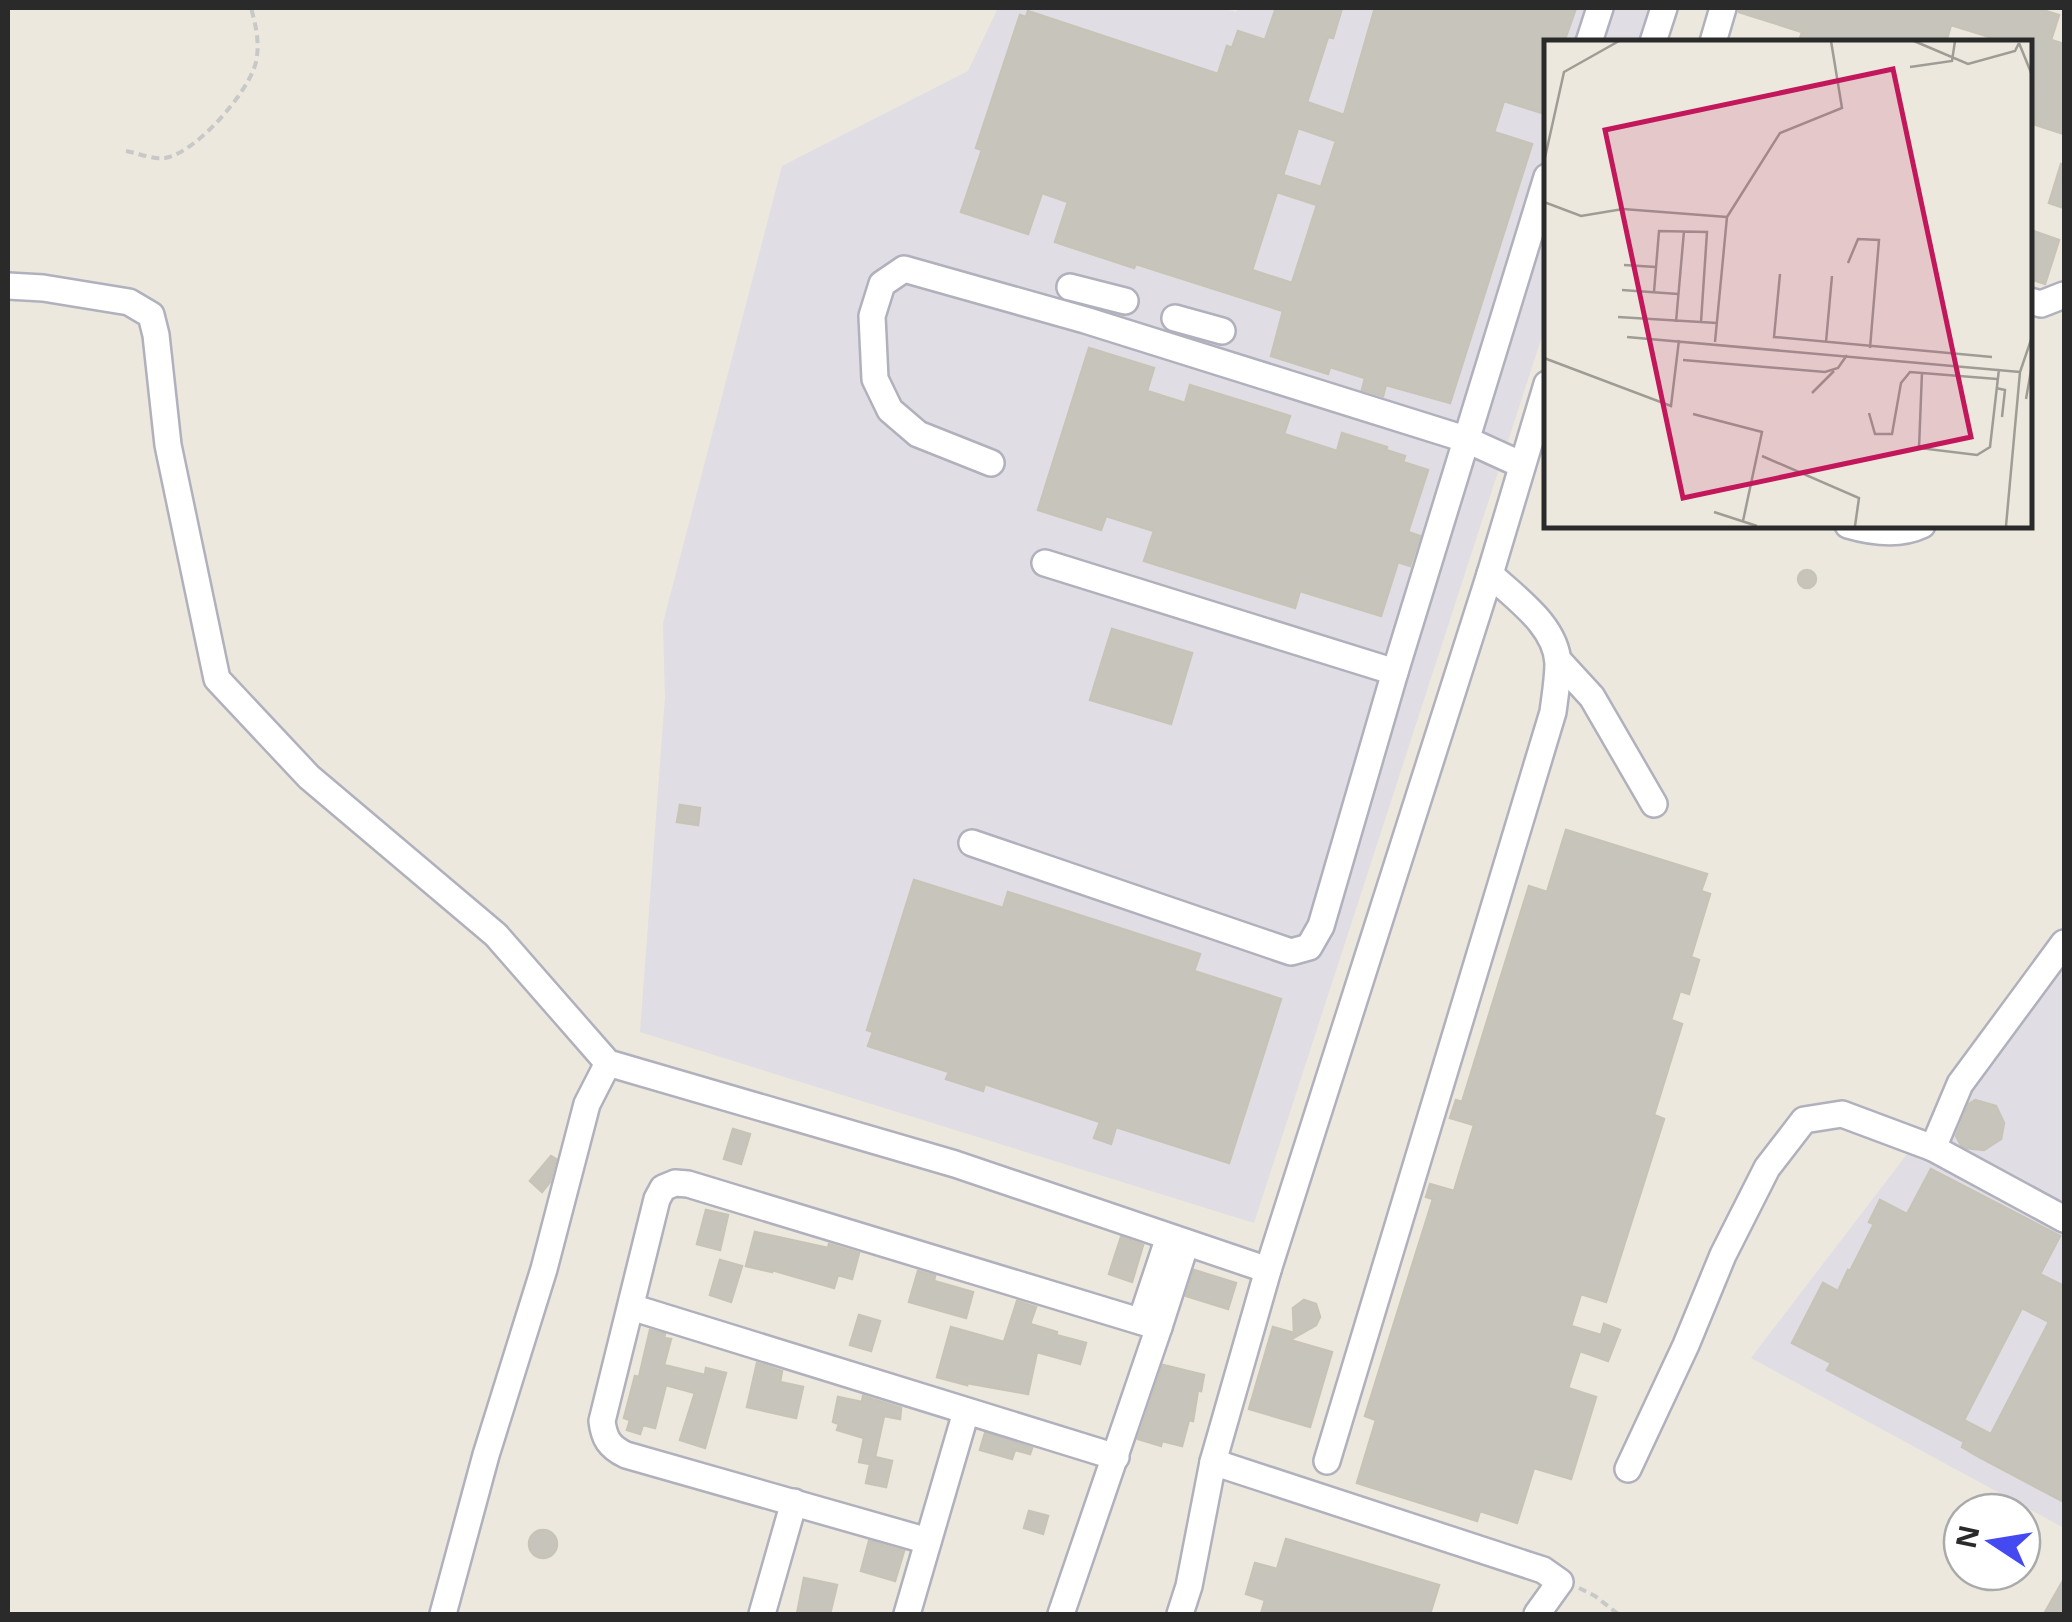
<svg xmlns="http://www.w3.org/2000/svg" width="2072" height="1622" font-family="'Open Sans',sans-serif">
<rect width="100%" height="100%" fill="#ece8dd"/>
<!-- industrial -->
<g fill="#e0dde4">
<path d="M998 8H1222L1236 12 1239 8H1649L1638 42H1547V321L1254 1223 640 1032 665 697 663 623 782 166 968 71Z"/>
<path d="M2064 949V1528L1751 1358Z"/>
</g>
<!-- building -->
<g fill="#c7c4bc" stroke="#c7c4b7" stroke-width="2.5" fill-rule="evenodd">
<path d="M1276 8H1342L1333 38 1328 37 1307 102 1344 115 1375 8H1576L1564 42H1547V97L1542 113 1504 101 1494 132 1532 144 1450 403 1386 385 1383 396 1362 390 1365 378 1330 367 1328 374 1271 356 1283 311 1136 264 1134 268 1055 242 1068 202 1042 193 1028 234 961 212 982 150 976 148 1020 15 1026 17 1028 11 1218 74 1227 46 1232 48 1238 31 1265 40ZM1298 128 1336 141 1321 187 1283 175ZM1277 192 1317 205 1292 283 1252 270Z"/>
<path d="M1739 8H2036L2059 15 2051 40 2064 44V134L2030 123V105L2036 85 2030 83V42H2006L1951 25 1946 42H1799L1802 32 1739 12Z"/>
<path d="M2061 164 2064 165V208L2049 203Z"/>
<path d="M2030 230 2059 240 2045 284 2030 279Z"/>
<path d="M1089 348 1154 368 1147 391 1185 403 1190 385 1290 416 1284 434 1337 451 1342 433 1387 447 1386 450 1405 456 1403 462 1428 470 1408 532 1420 536 1410 566 1398 562 1381 616 1300 591 1295 608 1144 561 1154 531 1106 516 1101 530 1038 510Z"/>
<circle cx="1807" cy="579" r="9"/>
<path d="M1112 629 1192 653 1171 724 1090 700Z"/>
<path d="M680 805 700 808 698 825 677 822Z"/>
<path d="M1566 830 1707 874 1701 891 1710 894 1691 957 1699 960 1689 994 1680 991 1671 1020 1682 1024 1654 1115 1664 1119 1606 1302 1581 1294 1571 1326 1601 1335 1604 1324 1620 1330 1608 1361 1580 1351 1568 1388 1596 1397 1571 1479 1534 1468 1517 1523 1480 1511 1477 1521 1357 1483 1376 1420 1365 1416 1433 1199 1426 1197 1430 1184 1454 1191 1474 1125 1450 1118 1456 1100 1462 1102 1529 886 1547 892Z"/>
<path d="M914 880 1003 908 1008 892 1200 954 1194 971 1281 999 1229 1163 1116 1127 1111 1144 1094 1138 1100 1122 985 1084 983 1091 946 1079 949 1072 868 1046 873 1032 867 1030Z"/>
<path d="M1975 1100 1996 1106 2004 1123 2001 1139 1984 1150 1966 1148 1961 1145 1956 1136 1969 1104Z"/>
<path d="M733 1129 750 1134 741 1164 724 1159Z"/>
<path d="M551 1156 556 1159 550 1182 542 1192 530 1181Z"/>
<path d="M1931 1169 2060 1236 2040 1274 2064 1286V1502L1979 1457 1962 1447 1964 1442 1827 1370 1831 1363 1792 1343 1823 1283 1838 1291 1848 1270 1850 1271 1874 1224 1869 1222 1880 1200 1907 1214ZM2022 1308 2049 1322 1991 1434 1964 1420Z"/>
<path d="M706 1210 728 1215 720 1250 697 1244Z"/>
<path d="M755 1232 828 1248 829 1244 859 1253 852 1279 838 1275 834 1288 772 1270V1272L746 1266Z"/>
<path d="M1121 1237 1143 1245 1132 1282 1109 1274Z"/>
<path d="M720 1260 742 1266 731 1302 710 1295Z"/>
<path d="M1194 1270 1236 1283 1228 1309 1186 1296Z"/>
<path d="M918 1271 935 1276 934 1281 973 1292 966 1318 909 1302Z"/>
<path d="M1304 1300 1316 1304 1320 1317 1316 1325 1290 1340 1332 1352 1310 1427 1249 1409 1273 1327 1294 1333 1293 1308Z"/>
<path d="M1017 1301 1036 1307 1030 1324 1057 1332 1056 1335 1086 1343 1080 1364 1037 1352 1028 1394 967 1383V1385L937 1377 951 1327 1004 1342Z"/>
<path d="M859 1315 880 1321 871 1351 850 1345Z"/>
<path d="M650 1330 665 1334 664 1338 671 1339 664 1365 705 1375 706 1368 726 1373 705 1448 680 1440 695 1393 666 1385 655 1428 643 1425 640 1434 627 1430 630 1420 624 1418 635 1376 639 1377Z"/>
<path d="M757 1363 782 1371 780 1382 803 1387 796 1418 747 1407Z"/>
<path d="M1163 1365 1204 1375 1201 1391 1198 1390 1193 1421 1189 1420 1182 1446 1162 1441 1161 1446 1138 1439Z"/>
<path d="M863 1396 901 1408 900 1419 884 1416 875 1457 892 1461 886 1487 866 1483 870 1464 859 1462 864 1438 837 1430 839 1424 833 1422 838 1397 862 1402Z"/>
<path d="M985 1433 1032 1448 1030 1454 1015 1450 1012 1459 980 1450Z"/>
<path d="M1029 1511 1048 1516 1043 1534 1024 1528Z"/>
<circle cx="543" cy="1544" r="14"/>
<path d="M1286 1539 1439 1585 1430 1614H1261L1265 1600 1246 1594 1255 1563 1277 1569Z"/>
<path d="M869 1541 904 1551 895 1581 861 1571Z"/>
<path d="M804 1578 837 1585 830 1614H797Z"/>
<path d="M2064 1579V1614H2044Z"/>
</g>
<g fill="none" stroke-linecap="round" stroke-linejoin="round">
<defs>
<g id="minor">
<path d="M1589 42 1600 8"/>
<path d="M1653 42 1664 8"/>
<path d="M1713 42 1723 8"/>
<path d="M8 286 43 288 129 302 151 315 156 335 168 445 217 679 309 777 496 935 608 1063 955 1164 1268 1270"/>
<path d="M1070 287 1125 301"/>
<path d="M2030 301 2041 304 2064 295"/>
<path d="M1175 318 1222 331"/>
<path d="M991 463 918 434 890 410 875 379 872 316 882 284 904 269 1085 320 1465 439 1522 465"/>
<path d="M1848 525C1872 532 1899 536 1922 525"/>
<path d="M1045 563 1395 672"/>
<path d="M1558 660 1592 697 1654 804"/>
<path d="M972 843 1291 952 1309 947 1321 926 1395 672 1547 177"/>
<path d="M1933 1148 1960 1084 2064 943"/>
<path d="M631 1307 1116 1457"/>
<path d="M1141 1321 1169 1237"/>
<path d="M1159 1327 1186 1243"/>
<path d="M1327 1461 1553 712C1555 696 1558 679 1558 663 1556 625 1515 598 1490 574"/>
<path d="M1213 1462 1543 1570 1560 1582 1537 1614"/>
<path d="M1628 1469 1686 1345 1723 1255 1767 1168 1804 1120 1842 1114 1933 1148 2064 1219"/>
<path d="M928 1541 626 1455C609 1447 604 1438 602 1421L657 1199 663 1188 675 1183 688 1184 1159 1327 1061 1614"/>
<path d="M443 1614 486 1455 544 1269 587 1104 608 1063"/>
<path d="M762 1614 794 1502"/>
<path d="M907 1614 966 1412"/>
<path d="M1180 1614 1189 1586 1213 1462 1268 1270 1490 574 1547 384"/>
</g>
</defs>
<!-- minor casing -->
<use href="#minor" stroke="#b0b1bd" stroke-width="30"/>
<!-- path -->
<g stroke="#c8c8c8" stroke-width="4" stroke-dasharray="8 5" stroke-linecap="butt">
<path d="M126 151C138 153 154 160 165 158 196 153 249 92 256 62 260 43 256 26 251 8"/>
<path d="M1579 1588 1595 1596 1618 1614"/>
</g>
<!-- minor -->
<use href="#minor" stroke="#fff" stroke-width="25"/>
</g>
<!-- overview -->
<g transform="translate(1544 40)">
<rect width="488" height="488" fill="#ece8dd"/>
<path fill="none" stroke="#9e9c95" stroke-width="2.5" d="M370 1 424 24 471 11 475 3M475 3 488 35M366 27 408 21 411 1M0 122 20 32 75 1M0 162 37 176 79 169 183 177M304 223 314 199 335 200 326 308M80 225 112 227M236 234 230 297 448 317M78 250 134 254M110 252 115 191 163 192 157 282M74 277 173 283M132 282 140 191M83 297 476 332M171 302 183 177 236 93 298 68 287 1M282 302 288 236M0 318 127 366 135 300M139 320 281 332 294 328 303 315M378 332 375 408 433 415 446 407 455 329M452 348 461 350 458 377M268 353 290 331M482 359 488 325M325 373 331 394H348L357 343 366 332 453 339M149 374 218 392 199 481M218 416 315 458 311 486M170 472 213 486M462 486 476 332 488 297"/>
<path fill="#c2185b" fill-opacity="0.15" stroke="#c2185b" stroke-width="5" d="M349 29 427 397 139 458 61 90Z"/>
<rect width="488" height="488" fill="none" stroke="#2a2a2a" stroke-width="5"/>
</g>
<!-- border -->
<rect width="2072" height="1622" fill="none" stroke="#2a2a2a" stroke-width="20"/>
<!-- north arrow -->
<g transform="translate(1992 1542) rotate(282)"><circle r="48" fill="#ffffff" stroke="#aaaaaa" stroke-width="2.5"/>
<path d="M0-8L18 38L0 25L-18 38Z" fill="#4449f1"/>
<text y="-15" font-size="28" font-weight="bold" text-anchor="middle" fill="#2a2a2a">N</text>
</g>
</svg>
